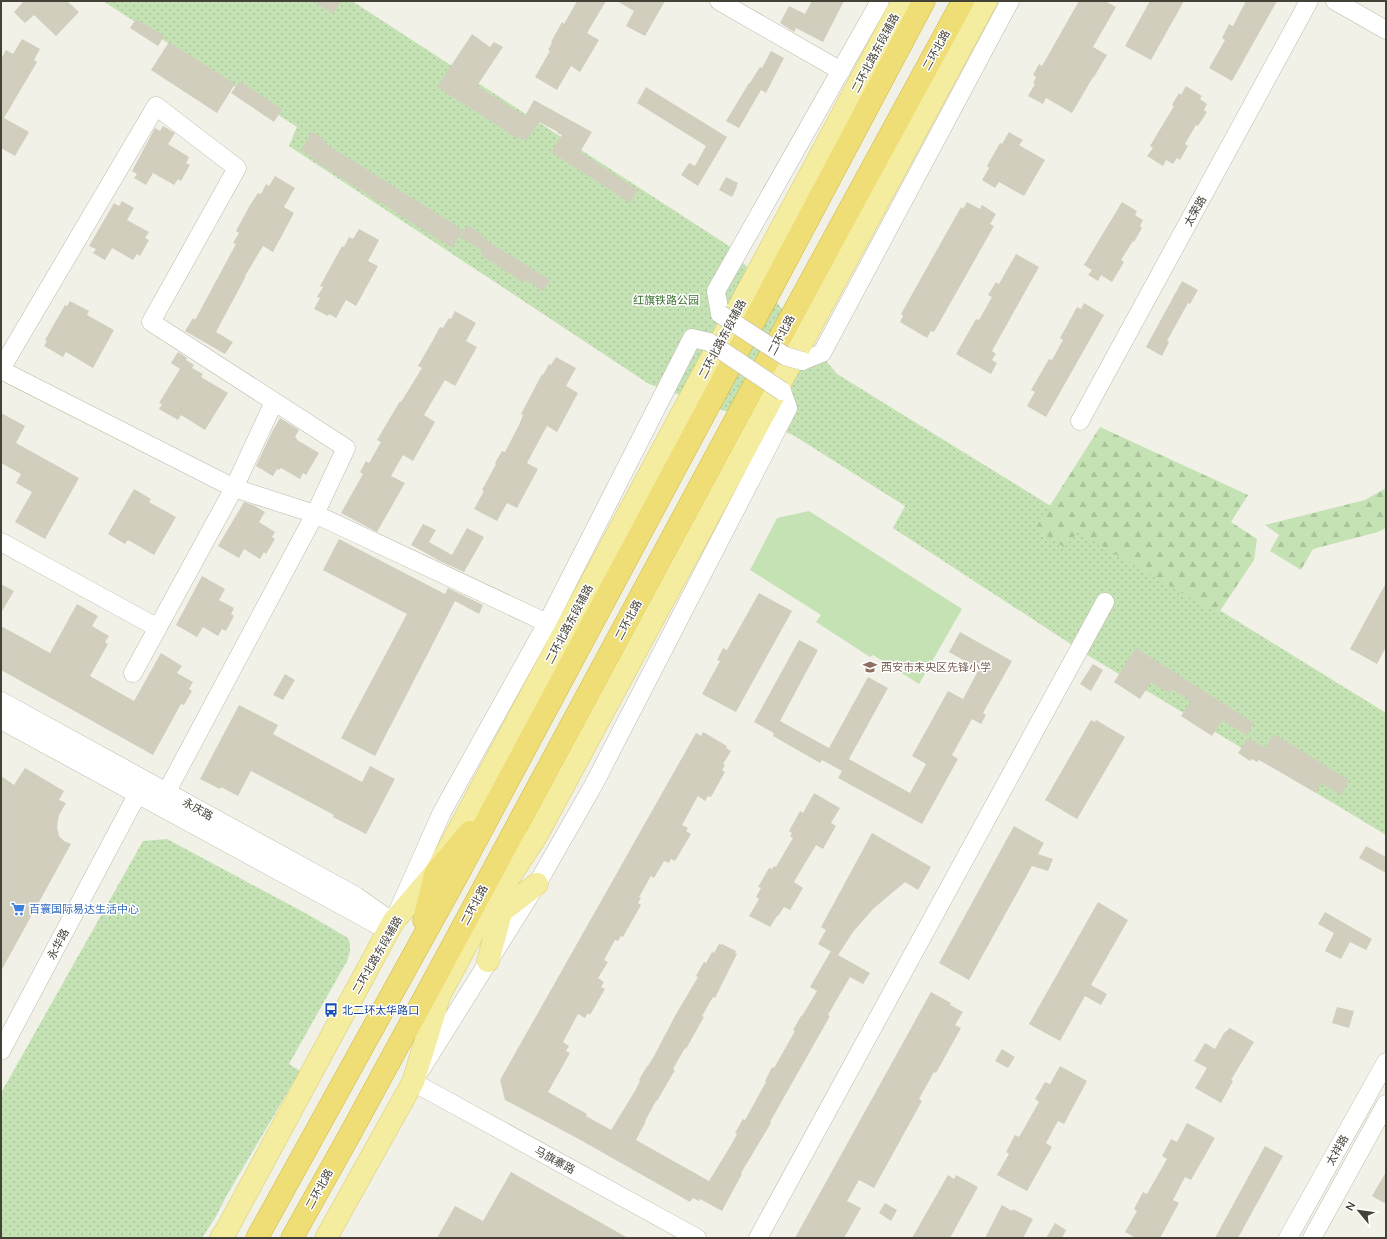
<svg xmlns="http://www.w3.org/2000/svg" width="1387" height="1239" font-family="Mulish,'Noto Sans SC',sans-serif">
<defs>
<pattern id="green-dots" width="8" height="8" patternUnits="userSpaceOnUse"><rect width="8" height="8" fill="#c4e2b4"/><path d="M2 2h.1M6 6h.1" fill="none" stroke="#aac39b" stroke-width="1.8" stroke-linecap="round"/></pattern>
<pattern id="forest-firs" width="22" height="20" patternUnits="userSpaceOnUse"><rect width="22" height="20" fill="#c4e2b4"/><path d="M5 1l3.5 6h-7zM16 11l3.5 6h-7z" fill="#aac39b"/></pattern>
</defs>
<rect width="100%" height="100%" fill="#f2f1e7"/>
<!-- green -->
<g fill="url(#green-dots)">
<path d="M103 1H352L729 246 837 374 1386 713V835L1089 656 893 528 905 506 793 435 649 384 289 146 297 127Z"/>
<path d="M167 839 309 915 348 938C352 947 350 953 347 961L289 1064 300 1071 227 1195 215 1218 202 1238H1V1093L143 841Z"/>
</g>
<!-- forest -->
<g fill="url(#forest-firs)">
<path d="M1100 427 1248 495 1231 522 1257 539 1254 560 1218 614 1078 532 1064 547 1035 529Z"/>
<path d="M1386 488V528L1378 532 1313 549 1301 570 1270 551 1279 535 1265 525 1365 500Z"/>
</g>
<!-- pitch -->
<path fill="#c4e2b4" d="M809 511 962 609 919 684 873 655 870 657 816 622 821 615 750 570 777 518Z"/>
<!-- building -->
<g fill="#d2cebe">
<path d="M24 1H67L79 12 56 36 34 15 25 23 14 12Z"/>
<path d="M313 1H341L333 14Z"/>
<path d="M577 1H606L587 33 599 40 580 72 571 66 557 90 535 77 550 51 548 50 552 43 551 42 562 22 564 24Z"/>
<path d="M617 1H665L645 36 626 26 634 11Z"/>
<path d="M812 1H844L823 42 796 28 794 32 780 23 789 6 805 14Z"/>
<path d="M1079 1H1105L1116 7 1093 47 1107 55 1094 77H1093L1072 113 1046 98 1043 104 1028 96 1035 84 1033 83 1036 77 1033 75 1039 64 1042 66Z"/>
<path d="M1150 1H1184L1151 60 1125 46Z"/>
<path d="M1246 1H1277L1232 81 1209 68 1225 40 1222 38 1229 24 1233 26Z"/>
<path d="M136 19 164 36 158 46 130 28Z"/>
<path d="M472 34 490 47 494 42 503 47 477 86 525 116 534 100 592 132 580 152 638 190 630 203 551 152 562 135 557 133 558 132 539 122 526 141 519 136 518 139 437 87Z"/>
<path d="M22 39 40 49 34 60 37 62 4 118 29 132 15 156 1 148V59L6 50 13 54Z"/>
<path d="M169 42 235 84 217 113 151 70Z"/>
<path d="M771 51 784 58 766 93 761 90 739 128 726 121 749 83H750L760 67 762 68Z"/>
<path d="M240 81 282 109 274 122 231 93Z"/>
<path d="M1186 86 1202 96 1200 99 1207 104 1204 110 1207 112 1198 126 1196 125 1185 144 1188 146 1180 160 1177 158 1173 164 1166 160 1163 166 1147 156 1153 148 1150 146 1174 106 1172 105 1179 93 1181 95Z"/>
<path d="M646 87 727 137 698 186 681 175 689 163 695 166 706 146 637 103Z"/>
<path d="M163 126 175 133 168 144 189 157 186 163 190 165 181 181 178 179 174 185 153 173 146 185 134 178 137 174 132 171 155 128 160 131Z"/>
<path d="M312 132 325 140 323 142 463 230 452 248 313 160 314 159 301 150Z"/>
<path d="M1009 132 1023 140 1019 145 1045 160 1024 196 999 182 995 188 982 180 989 168 987 166 1000 143 1002 144Z"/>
<path d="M275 176 295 188 284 207 294 213 273 252 263 246 245 276H246L216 332 233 342 225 354 185 331 193 318 195 320 236 244 233 243 239 233 236 231 250 205 258 193 261 194 266 184 269 186Z"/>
<path d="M726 177 738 183 736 187H737L732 197 719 190Z"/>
<path d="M122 201 134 208 127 220 149 232 145 238 149 240 140 256 137 254 133 260 112 248 105 260 93 253 96 249 89 246 114 203 119 206Z"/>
<path d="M967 202 980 209 982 205 996 214 990 224 994 226 934 332 931 331 927 338 900 322 903 316 901 314 961 207 963 209Z"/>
<path d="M1122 202 1137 211 1135 215 1143 220 1140 226 1142 228 1134 242 1133 241 1121 260 1124 262 1112 282 1101 275 1098 281 1088 275 1092 270 1084 265Z"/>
<path d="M467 225 484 236 483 238 550 280 543 291 526 280 524 283 481 255 483 251 460 237Z"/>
<path d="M359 229 379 240 368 261 378 266 356 306 346 300 336 318 329 314 328 316 314 309 320 298 317 297 323 287 320 286 342 246 344 247 349 237 353 239Z"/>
<path d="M1016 254 1039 267 992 351 996 354 992 360 997 363 991 374 956 354 976 319 979 320 992 297 988 295 996 282 999 284Z"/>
<path d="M1182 281 1198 290 1190 304 1188 303 1167 341 1169 342 1162 356 1146 347Z"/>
<path d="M70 301 89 311 87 315 114 330 93 368 66 352 63 357 44 346 47 341 45 340 65 305 67 306Z"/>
<path d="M1084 303 1104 315 1046 417 1027 406 1035 392 1031 390 1049 359 1052 360 1063 340 1060 338 1077 307 1081 309Z"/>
<path d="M455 311 476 323 466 341 477 347 455 386 445 380 424 415 435 422 413 461 403 455 391 476 405 483 377 532 341 513 363 474 360 472 366 461 369 463 381 442 377 440 400 401 401 402 422 368 418 366 433 340 440 327 443 328 449 318 451 319Z"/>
<path d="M178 352 187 358 186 360 194 365 192 368 203 374 201 377 228 393 205 430 181 415 178 420 159 409 162 404 159 403 180 369 171 363Z"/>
<path d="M556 357 576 368 566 386 578 393 557 432 547 426 527 463 538 469 517 508 507 503 497 521 474 509 484 491 482 490 496 464 495 463 502 451 505 452 519 425 523 415 521 414 542 374 543 375 549 364 551 365Z"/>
<path d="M1 413 25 426 16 443 79 478 45 539 15 522 32 492 16 483 21 474 1 463Z"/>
<path d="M280 418 299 430 295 437 297 439V440L319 453 306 475 303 473 300 479 281 468 279 470 277 469 273 476 256 466 272 432Z"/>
<path d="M134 489 151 499 149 502 176 517 154 555 128 540 125 544 108 534Z"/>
<path d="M244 502 253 505 265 512 259 522 275 532 272 537 275 539 266 554 264 552 260 559 244 549 239 558 218 546Z"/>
<path d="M423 524 436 530 429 542 452 555 467 528 484 537 464 572 442 562 411 545Z"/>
<path d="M339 539 445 594 448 588 483 605 479 614 455 601 375 756 341 738 407 614 323 570Z"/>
<path d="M202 576 225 589 219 600 234 608 231 614 234 616 226 631 222 629 218 636 203 627 197 637 176 625Z"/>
<path d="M1386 583V647L1377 664 1350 649Z"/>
<path d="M1 584 14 591 1 613Z"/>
<path d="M759 593 792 611 736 712 702 694 720 661 717 660 723 648 727 650Z"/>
<path d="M77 604 98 616 92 626 109 636 105 642 108 644 90 676 134 701 161 653 182 666 177 673 193 682 189 689 192 691 184 705 181 704 153 755 1 670V626L50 653Z"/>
<path d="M960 632 1012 661 983 713 986 715 981 724 972 719 952 755 958 759 922 824 838 778 842 771 822 760 820 763 773 736 774 733 754 722 799 640 818 650 780 721 829 748 868 677 888 688 849 759 910 793 926 764 912 756 948 691 963 699 979 669 949 652Z"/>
<path d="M1136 648 1254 723 1247 735 1222 720 1212 736 1181 716 1191 701 1172 689 1169 693 1151 682 1140 699 1114 682Z"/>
<path d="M1093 664 1103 670 1091 691 1080 684Z"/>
<path d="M285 674 295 680 283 700 273 695Z"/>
<path d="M239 705 278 725 273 734 362 782 370 766 395 779 366 834 333 817 334 815 251 771 238 796 221 787 220 789 200 779Z"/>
<path d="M1091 720 1095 722 1096 720 1125 737 1077 819 1045 800Z"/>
<path d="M703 732 727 746 726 748 731 751 723 764 725 765 722 770 725 772 711 797 708 796 705 801 698 796 682 825 688 828 686 831 691 834 675 861 671 859 669 863 664 861 654 878 651 876 639 897 641 898 638 903 641 905 623 937 621 936 618 941 615 940 604 960 608 962 598 978 604 982 601 987 605 989 590 1015 588 1013 585 1018 578 1014 563 1042 569 1046 566 1051 570 1053 548 1092 587 1114 586 1116 611 1130 635 1091 640 1081 639 1080 647 1066H648L654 1056 676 1014 698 977 696 976 704 962 706 963 712 952 714 953 719 944 721 945 722 944 736 951 735 953 737 954 715 998 713 997 702 1016 704 1017 686 1049 685 1048 673 1069 675 1070 657 1101H656L645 1121H646L636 1140 709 1181 731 1145 737 1134 735 1133 743 1119 745 1120 766 1082 765 1081 772 1067 774 1068 795 1031 793 1030 801 1016H802L817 991 810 987 831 951 837 955 818 944 826 930 821 927 872 833 931 867 918 890 905 882 873 909 853 932 838 955 870 973 863 984 850 977 828 1015 830 1016 770 1122 771 1123 741 1173 742 1174 722 1211 700 1199 699 1201 693 1198 690 1202 575 1137 505 1100 500 1080 696 733 701 736Z"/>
<path d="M1274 734 1349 780 1341 795 1321 783 1316 793 1259 760 1257 762 1252 759 1250 761 1238 753 1248 738 1265 748Z"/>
<path d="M25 768 64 791 59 800 66 803 59 815 57 827 59 836 64 841 71 844 1 971V776L14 785Z"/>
<path d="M814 793 840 808 831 823 836 826 823 849 816 845 794 882 803 888 790 910 784 907 778 916H777L770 927 749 916 759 899 756 897 761 888 758 887 769 868 772 869 774 866 776 867 793 838 790 836 792 833 789 831 800 811 803 813Z"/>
<path d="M1014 826 1044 843 1038 854 1053 859 1048 871 1032 866 969 980 939 963Z"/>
<path d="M1366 846 1386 857V873L1359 858Z"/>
<path d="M1098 902 1128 920 1091 985 1107 994 1101 1005 1085 996 1060 1041 1029 1024Z"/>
<path d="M1325 912 1372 939 1366 950 1350 942 1341 959 1325 951 1334 933 1318 924Z"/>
<path d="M931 992 951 1003 950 1005 963 1012 955 1025 961 1028 936 1073 934 1072 919 1099 922 1101 874 1188 859 1180 847 1201 861 1208 844 1238H795Z"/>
<path d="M1337 1007 1354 1011 1349 1028 1332 1023Z"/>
<path d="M1230 1028 1254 1042 1231 1080 1233 1081 1221 1103 1195 1088 1207 1068 1194 1061 1205 1043 1215 1049 1224 1033Z"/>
<path d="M1002 1049 1015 1057 1008 1068 995 1061Z"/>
<path d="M1060 1066 1087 1081 1064 1124 1058 1121 1046 1143 1052 1147 1027 1191 997 1175 1009 1154 1006 1152 1015 1135 1019 1137 1039 1102 1035 1099 1045 1082 1050 1084Z"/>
<path d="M1187 1123 1215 1138 1191 1180 1185 1177 1173 1200 1179 1203 1160 1238H1136L1125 1232 1137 1211 1134 1209 1143 1192 1147 1194 1167 1159 1162 1156 1171 1139 1177 1142Z"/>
<path d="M1265 1146 1283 1156 1238 1238H1215Z"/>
<path d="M511 1172 628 1238H437L455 1206 483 1221Z"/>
<path d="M1386 1172V1204L1372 1196Z"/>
<path d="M948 1175 954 1179 956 1175 978 1187 950 1238H912Z"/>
<path d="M885 1203 897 1210 891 1221 879 1213Z"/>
<path d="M1002 1205 1012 1211 1013 1209 1033 1219 1023 1238H985Z"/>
<path d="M1055 1223 1066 1230 1062 1238H1046Z"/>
</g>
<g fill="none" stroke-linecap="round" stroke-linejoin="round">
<defs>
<g id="minor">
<path d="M719 1 841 71"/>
<path d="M1335 1 1386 30"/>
<path d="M720 314 716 291 880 1"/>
<path d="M802 361 822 353 1010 1"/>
<path d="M1 369 156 106 237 168 151 322 346 448 315 514 159 806"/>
<path d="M1 370 234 488 315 514 547 623"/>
<path d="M1080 421 1309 1"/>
<path d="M1 542 158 628"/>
<path d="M133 673 234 488 274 402"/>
<path d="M1 701 356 896 393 922 442 812 547 623 692 338 709 342"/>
<path d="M1 720 385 929"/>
<path d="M1 1051 137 795"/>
<path d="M697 1238 413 1082 537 884 593 786 788 408 782 391"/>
<path d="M758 1238 1105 602"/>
<path d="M1288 1238 1386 1062"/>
<path d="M1312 1238 1386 1104"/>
</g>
<g id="major">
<path d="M498 914 537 884"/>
<path d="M488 961 506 894"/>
<path d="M221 1238 227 1229 393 922 436 872 903 1"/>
<path d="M326 1238 413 1082 440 994 473 933 537 835 986 1"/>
</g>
<g id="highway">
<path d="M424 920 436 872 470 832"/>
<path d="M257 1238 457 876 752 325 924 1"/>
<path d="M292 1238 349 1136 428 991 780 337 963 1"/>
</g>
</defs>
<!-- minor casing -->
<use href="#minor" stroke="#bcbaab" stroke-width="19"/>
<!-- major casing -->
<use href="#major" stroke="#d7cc70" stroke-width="23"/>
<!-- highway casing -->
<use href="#highway" stroke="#cdb646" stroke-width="23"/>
<!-- minor -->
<use href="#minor" stroke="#fff" stroke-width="18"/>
<!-- major -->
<use href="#major" stroke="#f4ec9e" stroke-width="22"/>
<!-- highway -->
<use href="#highway" stroke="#efde75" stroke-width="22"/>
<defs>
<g id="minor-bridge">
<path d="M720 314 785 356 802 361"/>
<path d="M709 342 782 391"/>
</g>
</defs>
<!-- minor-bridge casing -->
<use href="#minor-bridge" stroke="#bcbaab" stroke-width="19" stroke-linecap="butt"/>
<!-- minor-bridge -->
<use href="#minor-bridge" stroke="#fff" stroke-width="18"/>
</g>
<!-- icons -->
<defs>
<symbol id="school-bare" viewBox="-9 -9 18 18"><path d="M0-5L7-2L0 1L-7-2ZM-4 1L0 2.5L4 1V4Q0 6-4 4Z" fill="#8d6e63" stroke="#fff" stroke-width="2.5" paint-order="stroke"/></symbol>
<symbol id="supermarket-bare" viewBox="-9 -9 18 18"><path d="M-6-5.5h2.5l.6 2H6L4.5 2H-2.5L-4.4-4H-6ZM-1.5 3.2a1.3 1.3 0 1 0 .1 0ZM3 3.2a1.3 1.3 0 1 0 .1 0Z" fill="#3f7fe0" stroke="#fff" stroke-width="2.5" paint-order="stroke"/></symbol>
<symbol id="bus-bare" viewBox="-9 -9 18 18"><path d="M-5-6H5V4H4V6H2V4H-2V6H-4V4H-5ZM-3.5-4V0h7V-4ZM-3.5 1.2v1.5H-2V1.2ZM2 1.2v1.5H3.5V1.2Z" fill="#1a4fb4" stroke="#fff" stroke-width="2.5" paint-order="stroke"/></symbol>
</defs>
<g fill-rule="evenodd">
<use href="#school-bare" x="860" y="657" width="20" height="20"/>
<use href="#supermarket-bare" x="8" y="899" width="20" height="20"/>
<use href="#bus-bare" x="321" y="1000" width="20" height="20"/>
</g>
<g text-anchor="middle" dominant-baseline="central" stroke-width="3" stroke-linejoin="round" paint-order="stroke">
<!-- street labels -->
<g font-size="11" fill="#444137" stroke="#fff">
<text transform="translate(936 50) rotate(-61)">二环北路</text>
<text transform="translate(875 53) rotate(-62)">二环北路东段辅路</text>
<text transform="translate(1195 211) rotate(-61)">太荣路</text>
<text transform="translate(781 335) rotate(-62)">二环北路</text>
<text transform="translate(722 339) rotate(-62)">二环北路东段辅路</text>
<text transform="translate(628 620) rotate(-62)">二环北路</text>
<text transform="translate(569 624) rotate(-62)">二环北路东段辅路</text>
<text transform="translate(198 809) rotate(29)">永庆路</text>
<text transform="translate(474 905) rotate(-62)">二环北路</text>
<text transform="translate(58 944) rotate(-62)">永华路</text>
<text transform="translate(377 955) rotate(-60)">二环北路东段辅路</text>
<text transform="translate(1337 1150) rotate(-61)">太祥路</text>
<text transform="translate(555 1160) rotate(29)">马旗寨路</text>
<text transform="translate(319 1189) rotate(-61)">二环北路</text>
</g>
<!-- park labels -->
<g font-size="11" fill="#3c7030" stroke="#fff">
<text x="666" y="300">红旗铁路公园</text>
</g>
<!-- education labels -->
<g font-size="11" fill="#785e54" stroke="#fff" text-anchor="start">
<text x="881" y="667">西安市未央区先锋小学</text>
</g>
<!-- shop labels -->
<g font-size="11" fill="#366cbe" stroke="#fff" text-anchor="start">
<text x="29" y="909">百寰国际易达生活中心</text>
</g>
<!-- transit labels -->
<g font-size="11" fill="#164399" stroke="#fff" text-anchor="start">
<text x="342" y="1010">北二环太华路口</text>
</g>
</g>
<!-- border -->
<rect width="1387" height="1239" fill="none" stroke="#444137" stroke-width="4"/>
<!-- north arrow -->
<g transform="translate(1359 1211) rotate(299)" stroke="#ffffff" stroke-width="3" paint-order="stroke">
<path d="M0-3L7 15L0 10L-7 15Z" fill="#444137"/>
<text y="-6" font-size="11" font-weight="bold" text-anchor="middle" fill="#444137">N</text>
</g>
</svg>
